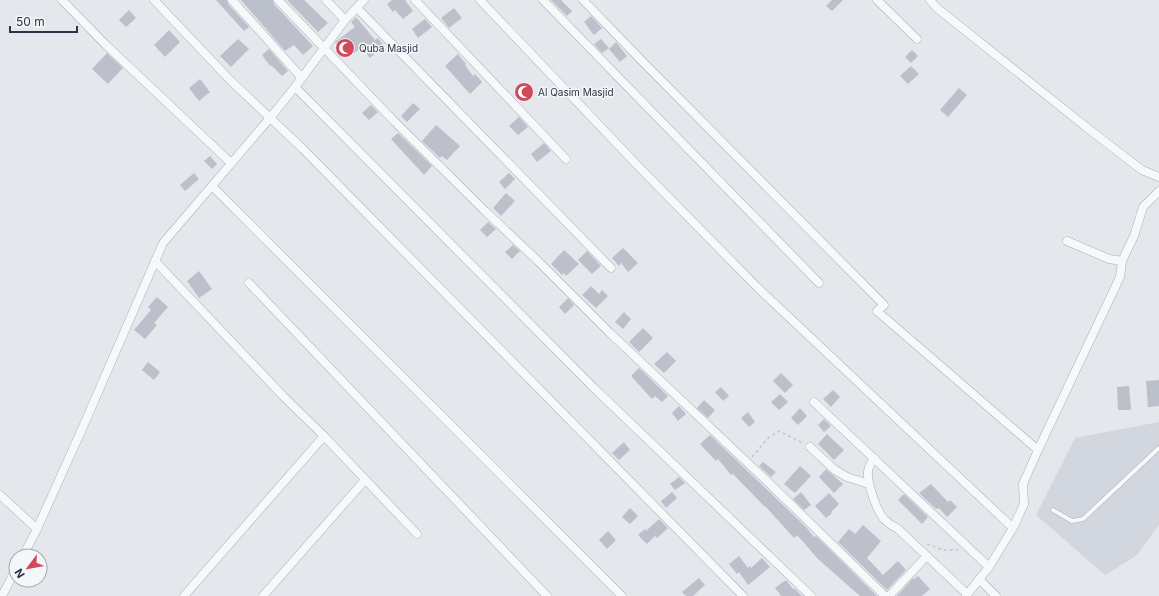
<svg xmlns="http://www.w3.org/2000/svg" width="1159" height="596" font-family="Inter,sans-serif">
<rect width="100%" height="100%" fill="#e4e7ec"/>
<!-- built -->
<path fill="#d2d6de" d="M1159 422V525L1136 556 1105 575 1036 515 1075 438Z"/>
<!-- building -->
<g fill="#bbc0ca">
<path d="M216 0H227L228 4 249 27 244 31Z"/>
<path d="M241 0H273L274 4 313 46 303 55 294 45 285 51Z"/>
<path d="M287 0H304L328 23 318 32Z"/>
<path d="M392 0H405L413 11 403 19 395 10 393 12 387 4Z"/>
<path d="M551 0H561L572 11 567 16Z"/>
<path d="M832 0H843L832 11 826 6Z"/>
<path d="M454 8 462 18 449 28 441 18Z"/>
<path d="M129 10 136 18 126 27 119 20Z"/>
<path d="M591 16 602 28 594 35 584 22Z"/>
<path d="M356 17 375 40 378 38 384 46 370 58 362 48 345 58 335 42 355 27 351 22Z"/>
<path d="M425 19 432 27 418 38 412 29Z"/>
<path d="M169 30 180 42 165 57 154 45Z"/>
<path d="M238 39 249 49 231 67 220 56Z"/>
<path d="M601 39 609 48 602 53 594 44Z"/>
<path d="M616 42 627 56 620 62 609 49Z"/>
<path d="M269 49 288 71 282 76 271 65 270 66 262 55Z"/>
<path d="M912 50 918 56 911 63 905 57Z"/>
<path d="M107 53 123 68 108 84 92 69Z"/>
<path d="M458 54 466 64 465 65 473 76 475 74 482 82 470 94 445 66Z"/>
<path d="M911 66 919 74 908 84 900 76Z"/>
<path d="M200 79 210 92 199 101 189 88Z"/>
<path d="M959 88 967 95 948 117 940 110Z"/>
<path d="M413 103 420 109 407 122 401 116Z"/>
<path d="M371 105 378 112 369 120 362 113Z"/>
<path d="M519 117 528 127 518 135 509 126Z"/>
<path d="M436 125 460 146 447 160 442 156 440 158 422 141Z"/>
<path d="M398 133 432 166 424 175 391 139Z"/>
<path d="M544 143 551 151 537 162 531 154Z"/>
<path d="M210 156 217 164 212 169 204 161Z"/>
<path d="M194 173 199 179 185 191 180 185Z"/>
<path d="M509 173 515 179 505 189 499 182Z"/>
<path d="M506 193 515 201 501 216 493 208Z"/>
<path d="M488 222 496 229 487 237 480 230Z"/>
<path d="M513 245 520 251 512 259 505 252Z"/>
<path d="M623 248 638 263 628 272 621 263 619 266 612 258Z"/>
<path d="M564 250 579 264 566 276 564 273 562 275 551 264Z"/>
<path d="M587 251 601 266 592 274 578 260Z"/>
<path d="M199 271 212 289 199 298 187 281Z"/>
<path d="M591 286 599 294 602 290 608 296 596 308 582 295Z"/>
<path d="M157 297 168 307 154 323 157 325 145 339 134 330 151 310 148 307Z"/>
<path d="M568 298 574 305 565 314 559 307Z"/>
<path d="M624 312 631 319 623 329 615 322Z"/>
<path d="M643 328 653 338 639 352 629 342Z"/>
<path d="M667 352 676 361 664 373 654 364Z"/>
<path d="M148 362 160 372 154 380 142 370Z"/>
<path d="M639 368 668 396 662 402 655 396 652 399 631 376Z"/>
<path d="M781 373 793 385 785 393 773 381Z"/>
<path d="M1159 380V406L1148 407 1146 381Z"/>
<path d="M1129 386 1131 410H1118L1117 387Z"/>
<path d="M721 387 729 396 723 401 715 392Z"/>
<path d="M833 390 840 397 831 407 823 399Z"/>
<path d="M780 394 788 402 779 410 771 402Z"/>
<path d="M704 400 715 410 708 418 697 408Z"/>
<path d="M679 406 686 414 678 421 672 413Z"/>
<path d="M800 408 807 416 798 425 791 418Z"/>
<path d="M748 412 755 422 749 427 741 418Z"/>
<path d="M824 419 831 426 824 432 818 425Z"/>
<path d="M827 434 844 450 834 460 818 444Z"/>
<path d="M710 435 806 527 814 537 816 536 877 596H860L818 559 797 535 794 538 765 506H764L733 474 731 475 718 459 716 461 700 444Z"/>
<path d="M624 442 630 450 619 460 612 453Z"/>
<path d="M763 462 776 472 771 477 759 466Z"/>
<path d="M800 466 811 476 795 493 784 484Z"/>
<path d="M826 469 843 484 834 493 819 477Z"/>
<path d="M679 477 685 483 675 490 670 484Z"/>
<path d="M931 484 948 502 950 500 957 507 947 517 939 508 936 509 919 493Z"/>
<path d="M672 492 677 498 666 508 661 501Z"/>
<path d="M801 492 811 505 804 510 793 499Z"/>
<path d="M829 493 839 504 831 512 832 513 826 518 815 506Z"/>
<path d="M904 494 928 517 922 524 898 500Z"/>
<path d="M630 508 638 516 630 524 622 517Z"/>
<path d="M659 519 668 528 657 538 655 536 647 544 638 535 645 529 646 531Z"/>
<path d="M863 525 881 541 867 558 883 575 898 561 906 570 887 590 838 542 849 529 855 534Z"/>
<path d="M608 531 616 540 607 549 599 540Z"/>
<path d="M739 556 748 568 750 566 751 568 762 558 770 567 748 585 739 572 737 574 729 564Z"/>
<path d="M918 576 930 589 922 596H897L913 578 914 579Z"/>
<path d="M699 578 705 585 693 596H686L682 592Z"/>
<path d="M786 580 793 589 794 588 802 596H781L775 588Z"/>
</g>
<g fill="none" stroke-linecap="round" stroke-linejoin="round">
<defs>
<path id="service" d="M1053 510 1072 521 1083 519 1159 448"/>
<g id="minor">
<path d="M62 0 106 45 231 163"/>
<path d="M154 0 231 81 303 149 743 596"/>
<path d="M232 0 302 78"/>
<path d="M278 0 393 120 485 211 538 261 610 333 768 482 885 596"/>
<path d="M326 0 345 20"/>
<path d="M415 0 566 159"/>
<path d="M480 0 639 167 757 287 1013 528"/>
<path d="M543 0 819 283"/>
<path d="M583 0 644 63 884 305 877 311 1038 450"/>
<path d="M877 0 917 39"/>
<path d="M930 0 937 8 1095 134 1142 170 1159 177"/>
<path d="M357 8 611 268"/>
<path d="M295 87 594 388 811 596"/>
<path d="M212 186 622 596"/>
<path d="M1067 241 1109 259 1122 261 1134 236 1143 207 1159 191"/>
<path d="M155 261 284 397 324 436 417 534"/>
<path d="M249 283 547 596"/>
<path d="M814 402 989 567"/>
<path d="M810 447 835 470 847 477 869 484"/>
<path d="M874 458C871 463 868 467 868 472 867 484 877 511 884 519 888 523 892 526 897 528L967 594"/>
<path d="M0 495 37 529"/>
<path d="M23 556 37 529 82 429 163 243 270 118 295 87 345 20 364 0"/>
<path d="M979 579 996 596"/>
<path d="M2 596 16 569"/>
<path d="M184 596 324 436"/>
<path d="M263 596 365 480"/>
<path d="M889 596 927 556"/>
<path d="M966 596 989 567 1013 528 1024 504 1023 484 1038 450 1120 277 1122 261"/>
</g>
</defs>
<!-- service casing -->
<use href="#service" stroke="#a9aeb7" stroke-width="5"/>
<!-- minor casing -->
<use href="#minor" stroke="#a9aeb7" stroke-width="9"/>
<!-- path -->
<g stroke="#c2c5cb" stroke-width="1.5" stroke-dasharray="3 3" stroke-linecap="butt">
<path d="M752 457 768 438 779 431 803 443"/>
<path d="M927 544 943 550H958"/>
</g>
<!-- service -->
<use href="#service" stroke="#f7f8fa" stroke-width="4"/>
<!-- minor -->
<use href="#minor" stroke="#f7f8fa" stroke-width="8"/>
</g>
<!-- icons -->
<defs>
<symbol id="mosque-disc" viewBox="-11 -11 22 22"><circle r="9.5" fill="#d1495b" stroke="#f4f6f9"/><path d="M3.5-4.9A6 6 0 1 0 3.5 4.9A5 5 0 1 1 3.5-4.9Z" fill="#fff"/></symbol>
</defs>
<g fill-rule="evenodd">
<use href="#mosque-disc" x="334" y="37" width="22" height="22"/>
<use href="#mosque-disc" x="513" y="81" width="22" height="22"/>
</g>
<g text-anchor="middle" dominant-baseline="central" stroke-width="3" stroke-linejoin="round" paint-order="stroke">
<!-- poi labels -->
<g font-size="10" fill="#2b3445" stroke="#f4f6f9" text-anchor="start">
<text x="359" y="48">Quba Masjid</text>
<text x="538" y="92">Al Qasim Masjid</text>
</g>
</g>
<!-- north arrow -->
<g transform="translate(28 568) rotate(238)"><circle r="19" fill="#f4f6f9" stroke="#a4a8b1"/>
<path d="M0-3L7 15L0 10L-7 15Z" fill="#d1495b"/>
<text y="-6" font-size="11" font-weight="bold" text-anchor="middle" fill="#2b3445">N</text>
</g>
<!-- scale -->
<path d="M10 26v6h67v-6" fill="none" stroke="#2b3445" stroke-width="2"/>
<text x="16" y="26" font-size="12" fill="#2b3445" stroke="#f4f6f9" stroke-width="3" paint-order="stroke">50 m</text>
</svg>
